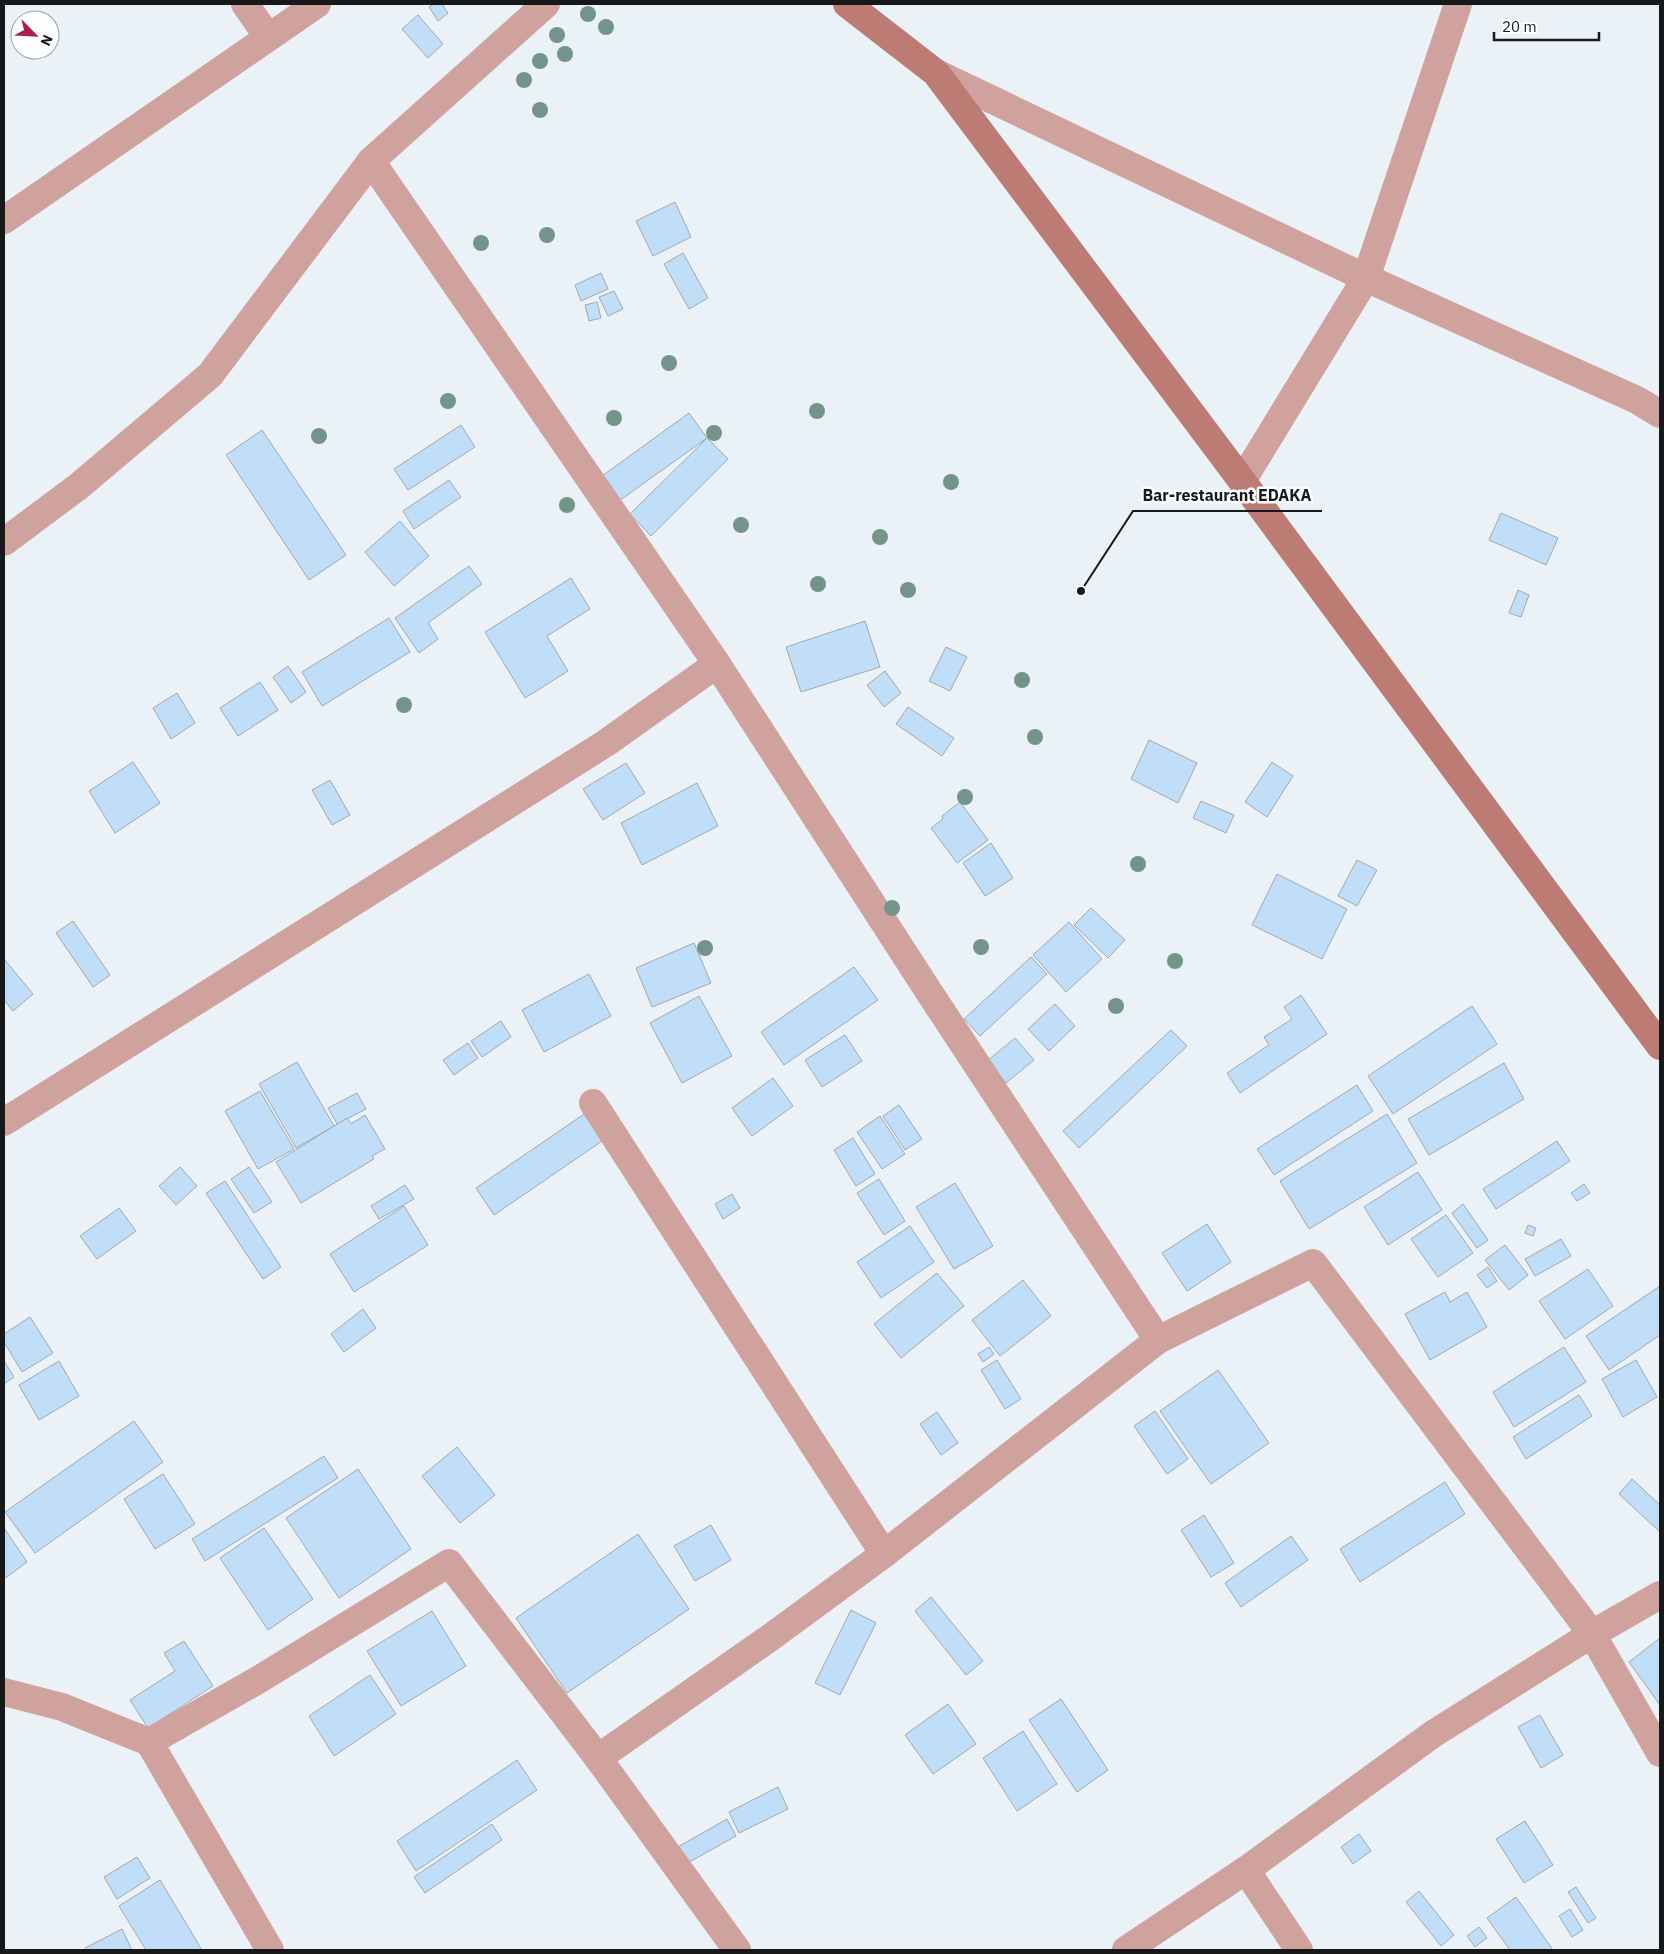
<svg xmlns="http://www.w3.org/2000/svg" width="1664" height="1954" font-family="'IBM Plex Sans',sans-serif">
<rect width="100%" height="100%" fill="#eaf1f7"/>
<!-- building -->
<g fill="#c1def8" stroke="#a1a8ae">
<path d="M434 4H442L448 13 438 21 429 7Z"/>
<path d="M418 15 443 44 428 58 402 29Z"/>
<path d="M675 202 691 237 653 256 636 221Z"/>
<path d="M683 253 708 298 689 309 664 264Z"/>
<path d="M601 273 608 289 581 301 575 285Z"/>
<path d="M614 291 623 309 608 316 599 297Z"/>
<path d="M597 302 601 318 589 321 585 305Z"/>
<path d="M689 413 707 438 619 501 602 476Z"/>
<path d="M461 425 475 447 408 490 394 469Z"/>
<path d="M262 430 346 555 309 580 226 455Z"/>
<path d="M707 438 728 459 651 536 630 514Z"/>
<path d="M449 480 461 497 414 529 403 511Z"/>
<path d="M1501 513 1558 538 1546 565 1489 540Z"/>
<path d="M400 521 429 556 394 586 365 552Z"/>
<path d="M469 566 482 584 428 623 438 639 419 653 395 618Z"/>
<path d="M571 578 590 609 547 636 568 671 525 698 485 632Z"/>
<path d="M1518 590 1529 595 1521 617 1509 613Z"/>
<path d="M389 618 410 652 322 706 302 672Z"/>
<path d="M865 621 880 667 801 692 786 647Z"/>
<path d="M946 647 967 657 950 691 929 681Z"/>
<path d="M288 666 306 692 291 703 273 677Z"/>
<path d="M885 671 901 693 884 707 867 685Z"/>
<path d="M260 682 278 710 238 736 220 708Z"/>
<path d="M177 693 195 723 171 739 153 708Z"/>
<path d="M908 707 954 738 942 756 896 724Z"/>
<path d="M1149 740 1197 763 1178 803 1131 779Z"/>
<path d="M133 762 160 803 115 833 89 791Z"/>
<path d="M1272 762 1293 776 1267 817 1245 802Z"/>
<path d="M626 763 645 793 603 820 583 789Z"/>
<path d="M330 780 350 815 332 825 312 790Z"/>
<path d="M697 783 718 826 642 865 621 823Z"/>
<path d="M1201 801 1234 815 1226 833 1193 818Z"/>
<path d="M960 802 988 840 957 863 931 828 943 819 942 816Z"/>
<path d="M991 843 1013 878 985 896 963 863Z"/>
<path d="M1357 860 1377 870 1357 906 1338 896Z"/>
<path d="M1277 874 1347 909 1322 959 1252 925Z"/>
<path d="M1091 908 1125 940 1108 958 1074 925Z"/>
<path d="M73 921 110 975 93 987 56 933Z"/>
<path d="M1069 922 1102 959 1066 992 1033 955Z"/>
<path d="M694 943 711 983 652 1007 636 968Z"/>
<path d="M1031 957 1047 974 980 1036 964 1019Z"/>
<path d="M4 959 33 994 13 1011 4 1000Z"/>
<path d="M854 967 878 1000 784 1065 761 1032Z"/>
<path d="M589 974 611 1016 544 1052 522 1010Z"/>
<path d="M1301 995 1327 1034 1240 1093 1227 1073 1269 1045 1264 1037 1292 1019 1284 1007Z"/>
<path d="M699 996 732 1056 682 1083 650 1023Z"/>
<path d="M1055 1004 1075 1026 1049 1051 1028 1029Z"/>
<path d="M1472 1006 1497 1044 1393 1114 1368 1076Z"/>
<path d="M501 1021 511 1037 482 1057 471 1041Z"/>
<path d="M1171 1030 1187 1046 1079 1148 1063 1131Z"/>
<path d="M845 1035 862 1061 822 1087 805 1060Z"/>
<path d="M1015 1038 1034 1060 1006 1083 987 1061Z"/>
<path d="M468 1043 478 1058 454 1075 443 1060Z"/>
<path d="M297 1062 334 1126 296 1148 259 1084Z"/>
<path d="M1504 1063 1524 1099 1429 1155 1408 1119Z"/>
<path d="M773 1078 793 1106 752 1136 732 1108Z"/>
<path d="M1357 1085 1373 1111 1274 1175 1257 1149Z"/>
<path d="M260 1091 294 1149 258 1169 225 1111Z"/>
<path d="M357 1093 366 1109 337 1124 328 1108Z"/>
<path d="M899 1105 922 1139 905 1150 883 1116Z"/>
<path d="M587 1112 605 1139 494 1215 476 1188Z"/>
<path d="M1387 1114 1417 1163 1309 1229 1280 1181Z"/>
<path d="M365 1115 385 1149 372 1156 374 1159 301 1203 276 1162 347 1118 351 1124Z"/>
<path d="M880 1116 905 1154 882 1169 857 1132Z"/>
<path d="M853 1138 875 1174 856 1186 834 1150Z"/>
<path d="M1557 1141 1570 1161 1496 1209 1483 1189Z"/>
<path d="M180 1167 197 1186 176 1205 159 1186Z"/>
<path d="M249 1167 272 1202 254 1213 231 1179Z"/>
<path d="M1418 1172 1442 1210 1388 1245 1364 1207Z"/>
<path d="M879 1179 905 1221 884 1235 857 1193Z"/>
<path d="M225 1181 281 1267 263 1279 206 1193Z"/>
<path d="M955 1183 993 1246 954 1269 916 1207Z"/>
<path d="M1584 1184 1590 1193 1577 1201 1571 1193Z"/>
<path d="M405 1185 414 1199 379 1219 371 1206Z"/>
<path d="M732 1194 740 1208 723 1219 715 1204Z"/>
<path d="M1463 1204 1488 1240 1477 1248 1452 1213Z"/>
<path d="M404 1206 428 1245 354 1292 330 1254Z"/>
<path d="M119 1208 136 1231 97 1259 80 1236Z"/>
<path d="M1446 1215 1473 1253 1438 1277 1411 1239Z"/>
<path d="M1207 1224 1231 1262 1187 1291 1162 1253Z"/>
<path d="M1528 1225 1536 1228 1533 1236 1525 1233Z"/>
<path d="M910 1226 934 1262 881 1298 857 1262Z"/>
<path d="M1561 1239 1571 1256 1535 1276 1525 1259Z"/>
<path d="M1505 1245 1528 1275 1509 1290 1485 1260Z"/>
<path d="M1488 1267 1497 1281 1487 1288 1477 1275Z"/>
<path d="M1588 1269 1613 1306 1565 1339 1539 1301Z"/>
<path d="M937 1273 964 1306 901 1358 874 1324Z"/>
<path d="M1023 1280 1051 1316 1000 1356 972 1320Z"/>
<path d="M1660 1286V1335L1609 1370 1586 1336Z"/>
<path d="M1445 1292 1450 1302 1467 1292 1487 1327 1430 1360 1405 1314Z"/>
<path d="M363 1309 376 1328 344 1352 331 1334Z"/>
<path d="M30 1317 53 1353 22 1372 4 1342V1334Z"/>
<path d="M989 1347 994 1354 983 1362 978 1354Z"/>
<path d="M1564 1347 1586 1382 1514 1427 1493 1392Z"/>
<path d="M997 1360 1021 1399 1005 1409 981 1370Z"/>
<path d="M1636 1360 1657 1397 1623 1417 1602 1379Z"/>
<path d="M4 1361 14 1377 4 1384Z"/>
<path d="M59 1361 79 1396 39 1420 19 1385Z"/>
<path d="M1218 1370 1269 1443 1211 1484 1160 1411Z"/>
<path d="M1579 1395 1592 1416 1526 1459 1513 1437Z"/>
<path d="M1155 1411 1188 1459 1167 1474 1134 1426Z"/>
<path d="M937 1412 958 1443 941 1455 920 1424Z"/>
<path d="M134 1421 163 1462 35 1553 5 1512Z"/>
<path d="M457 1447 495 1495 460 1523 422 1476Z"/>
<path d="M324 1456 338 1478 205 1561 192 1539Z"/>
<path d="M358 1469 411 1549 339 1598 286 1518Z"/>
<path d="M163 1474 195 1524 155 1549 124 1499Z"/>
<path d="M1632 1479 1660 1505V1532L1619 1494Z"/>
<path d="M1445 1482 1465 1514 1360 1582 1340 1549Z"/>
<path d="M1204 1515 1234 1563 1211 1577 1181 1530Z"/>
<path d="M711 1525 731 1560 695 1581 674 1546Z"/>
<path d="M4 1528 27 1562 4 1579Z"/>
<path d="M264 1528 313 1599 268 1630 220 1558Z"/>
<path d="M638 1534 689 1609 567 1693 516 1618Z"/>
<path d="M1291 1536 1308 1560 1241 1607 1225 1583Z"/>
<path d="M931 1597 983 1661 966 1675 915 1611Z"/>
<path d="M851 1610 876 1623 840 1695 815 1683Z"/>
<path d="M432 1611 466 1666 401 1706 367 1651Z"/>
<path d="M1660 1638V1705L1629 1662Z"/>
<path d="M184 1641 213 1686 148 1728 130 1700 175 1671 164 1653Z"/>
<path d="M370 1675 396 1714 334 1756 309 1716Z"/>
<path d="M1061 1699 1108 1770 1077 1792 1029 1720Z"/>
<path d="M948 1704 976 1744 933 1774 905 1735Z"/>
<path d="M1540 1715 1563 1755 1541 1768 1518 1727Z"/>
<path d="M1023 1731 1057 1784 1017 1811 983 1758Z"/>
<path d="M517 1760 537 1790 416 1871 397 1841Z"/>
<path d="M778 1787 788 1809 739 1833 729 1812Z"/>
<path d="M727 1819 736 1836 686 1864 676 1848Z"/>
<path d="M1525 1821 1553 1865 1524 1883 1496 1839Z"/>
<path d="M492 1824 502 1840 425 1893 414 1877Z"/>
<path d="M1359 1834 1371 1851 1353 1864 1341 1847Z"/>
<path d="M137 1857 150 1878 117 1899 104 1877Z"/>
<path d="M160 1880 202 1950H146L119 1906Z"/>
<path d="M1576 1887 1596 1918 1588 1923 1568 1892Z"/>
<path d="M1419 1891 1454 1935 1441 1946 1406 1902Z"/>
<path d="M1516 1897 1553 1950H1510L1487 1918Z"/>
<path d="M1570 1909 1583 1930 1572 1937 1559 1916Z"/>
<path d="M1479 1927 1487 1938 1475 1947 1467 1936Z"/>
<path d="M122 1929 132 1950H86L85 1948Z"/>
</g>
<g fill="none" stroke-linecap="round" stroke-linejoin="round">
<!-- street -->
<g stroke="#cfa29d" stroke-width="28">
<path d="M245 4 268 37"/>
<path d="M936 73 1366 278 1637 400 1660 414"/>
<path d="M371 161 717 664 931 995 1158 1340"/>
<path d="M4 220 317 4"/>
<path d="M1242 481 1366 278 1458 4"/>
<path d="M4 542 79 486 210 375 371 161 546 4"/>
<path d="M593 1103 884 1554"/>
<path d="M4 1122 606 743 717 664"/>
<path d="M4 1692 62 1707 149 1742 270 1950"/>
<path d="M149 1742 258 1680 449 1563 598 1758 737 1950"/>
<path d="M598 1758 771 1637 884 1554 1158 1340 1313 1263 1592 1634 1660 1753"/>
<path d="M1246 1870 1299 1950"/>
<path d="M1126 1950 1246 1870 1433 1734 1592 1634 1660 1595"/>
</g>
<!-- secondary -->
<path stroke="#bc7c74" stroke-width="28" d="M847 4 936 73 1242 481 1660 1046"/>
</g>
<!-- trees -->
<g fill="#729489">
<circle cx="588" cy="14" r="8"/>
<circle cx="606" cy="27" r="8"/>
<circle cx="557" cy="35" r="8"/>
<circle cx="565" cy="54" r="8"/>
<circle cx="540" cy="61" r="8"/>
<circle cx="524" cy="80" r="8"/>
<circle cx="540" cy="110" r="8"/>
<circle cx="547" cy="235" r="8"/>
<circle cx="481" cy="243" r="8"/>
<circle cx="669" cy="363" r="8"/>
<circle cx="448" cy="401" r="8"/>
<circle cx="817" cy="411" r="8"/>
<circle cx="614" cy="418" r="8"/>
<circle cx="714" cy="433" r="8"/>
<circle cx="319" cy="436" r="8"/>
<circle cx="951" cy="482" r="8"/>
<circle cx="567" cy="505" r="8"/>
<circle cx="741" cy="525" r="8"/>
<circle cx="880" cy="537" r="8"/>
<circle cx="818" cy="584" r="8"/>
<circle cx="908" cy="590" r="8"/>
<circle cx="1022" cy="680" r="8"/>
<circle cx="404" cy="705" r="8"/>
<circle cx="1035" cy="737" r="8"/>
<circle cx="965" cy="797" r="8"/>
<circle cx="1138" cy="864" r="8"/>
<circle cx="892" cy="908" r="8"/>
<circle cx="981" cy="947" r="8"/>
<circle cx="705" cy="948" r="8"/>
<circle cx="1175" cy="961" r="8"/>
<circle cx="1116" cy="1006" r="8"/>
</g>
<!-- callouts -->
<path fill="none" stroke="#16181a" stroke-width="2" d="M1081 591L1133 511H1322"/>
<circle fill="#16181a" stroke="#fcfdfe" stroke-width="2" cx="1081" cy="591" r="5"/>
<g font-size="16" text-anchor="middle" font-weight="bold" fill="#16181a" stroke="#fcfdfe" stroke-width="5" stroke-linejoin="round" paint-order="stroke">
<text x="1227" y="501">Bar-restaurant EDAKA</text>
</g>
<!-- border -->
<rect width="1664" height="1954" fill="none" stroke="#16181a" stroke-width="10"/>
<!-- north arrow -->
<g transform="translate(35 35) rotate(114)"><circle r="24" fill="#fcfdfe" stroke="#a0a1a3"/>
<path d="M0-4L9 19L0 12L-9 19Z" fill="#ad1b4f"/>
<text y="-8" font-size="14" font-weight="bold" text-anchor="middle" fill="#16181a">N</text>
</g>
<!-- scale -->
<path d="M1494 32v8h105v-8" fill="none" stroke="#16181a" stroke-width="2.5"/>
<text x="1502" y="32" font-size="15" fill="#16181a" stroke="#fcfdfe" stroke-width="4" paint-order="stroke">20 m</text>
</svg>
